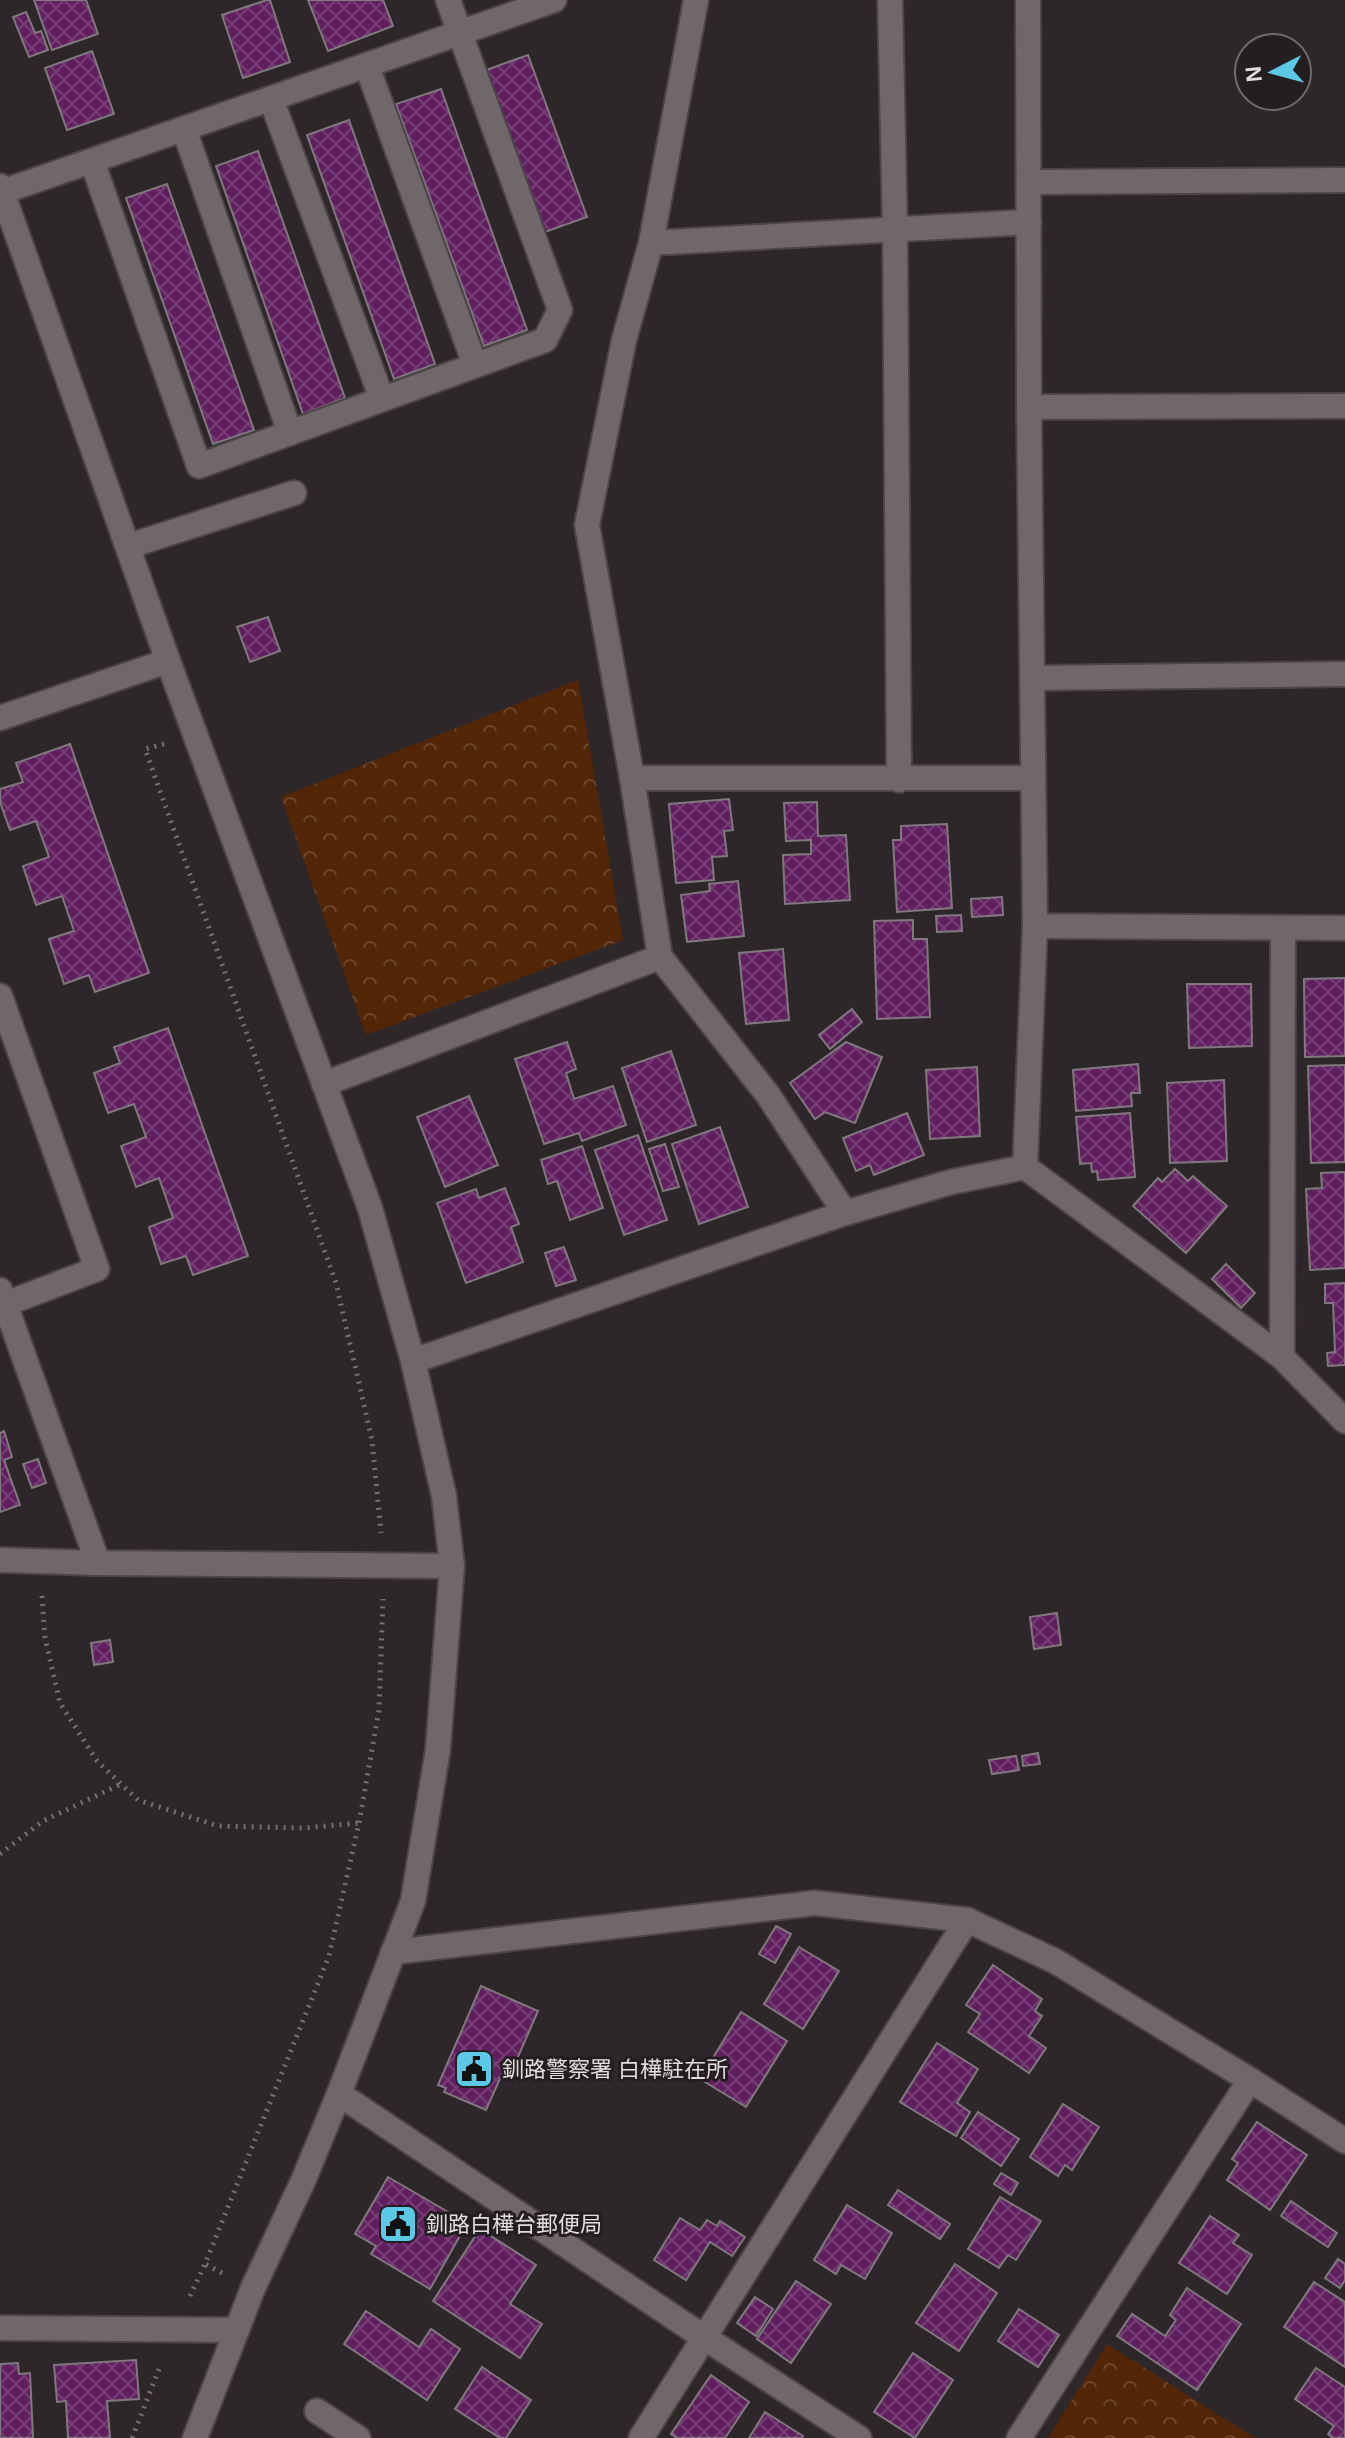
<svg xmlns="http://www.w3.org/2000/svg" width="1345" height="2438" font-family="Helvetica,'Noto Sans JP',sans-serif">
<defs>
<pattern id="forest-crowns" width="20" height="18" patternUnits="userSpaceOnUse" patternTransform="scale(2)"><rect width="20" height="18" fill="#532608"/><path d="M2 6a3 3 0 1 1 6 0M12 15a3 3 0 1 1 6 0" fill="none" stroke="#6b452c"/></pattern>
<pattern id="building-cross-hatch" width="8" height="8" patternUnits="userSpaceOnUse" patternTransform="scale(2)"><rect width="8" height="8" fill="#611f60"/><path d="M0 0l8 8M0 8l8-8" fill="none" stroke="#773f76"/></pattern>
</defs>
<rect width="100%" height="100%" fill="#2e2729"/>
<!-- forest -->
<g fill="url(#forest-crowns)">
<path d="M578 680 623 940 366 1035 281 797Z"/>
<path d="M1107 2344 1255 2438H1048Z"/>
</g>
<!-- building -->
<g fill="url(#building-cross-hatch)" stroke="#7f797e" stroke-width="2">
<path d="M34 0H86L98 34 52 50Z"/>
<path d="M267 0H270L290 62 243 78 222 15Z"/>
<path d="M308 0H383L393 26 328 51Z"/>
<path d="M26 12 35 33 41 31 48 50 29 57 13 17Z"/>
<path d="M92 51 114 114 67 130 45 68Z"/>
<path d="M528 55 587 217 545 232 486 70Z"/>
<path d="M441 89 527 330 484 346 396 104Z"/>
<path d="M349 120 435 364 394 379 307 135Z"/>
<path d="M258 151 345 398 303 414 216 166Z"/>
<path d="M167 184 254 430 213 444 126 198Z"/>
<path d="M268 617 280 651 250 662 237 627Z"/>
<path d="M70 744 149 973 95 992 89 975 64 984 49 939 74 931 62 896 36 905 23 866 49 857 36 821 10 830 0 802V789L23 782 16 763Z"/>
<path d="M729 799 733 830 724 831 727 856 712 857 714 880 676 883 669 804Z"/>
<path d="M817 802 818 836 846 835 850 900 785 904 783 855 811 854V840L786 841 784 803Z"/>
<path d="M947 824 952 908 897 912 893 840H901V826Z"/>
<path d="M738 881 744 936 687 942 681 895 710 891 709 884Z"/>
<path d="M1002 897 1003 915 972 917 971 899Z"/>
<path d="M961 915 962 931 937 932 936 916Z"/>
<path d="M913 920V939H927L930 1017 877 1019 874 921Z"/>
<path d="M783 949 789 1020 746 1024 739 953Z"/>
<path d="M1345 978V1056L1305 1057 1304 979Z"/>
<path d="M1187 984H1251L1252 1046 1189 1048Z"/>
<path d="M852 1009 862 1022 830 1049 819 1035Z"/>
<path d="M168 1028 248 1256 193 1275 186 1256 161 1264 149 1227 173 1218 159 1178 136 1187 121 1146 146 1137 134 1104 108 1113 94 1073 120 1063 114 1047Z"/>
<path d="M567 1042 576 1069 566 1073 574 1099 613 1086 626 1125 582 1141 579 1133 544 1144 515 1059Z"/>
<path d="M846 1042 882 1057 855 1123 825 1112 815 1119 790 1083Z"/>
<path d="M671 1051 696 1125 647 1142 622 1068Z"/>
<path d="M1138 1064 1140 1093H1131L1132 1106 1076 1111 1073 1070Z"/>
<path d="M1345 1065V1162L1311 1163 1308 1066Z"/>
<path d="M977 1067 980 1136 930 1139 926 1070Z"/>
<path d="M1224 1080 1227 1161 1170 1163 1167 1083Z"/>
<path d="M469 1096 498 1165 445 1187 417 1117Z"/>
<path d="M907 1113 924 1155 874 1175 870 1165 856 1171 843 1138Z"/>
<path d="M1130 1113 1135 1177 1098 1180 1097 1171 1092 1172 1091 1163 1080 1164 1076 1117Z"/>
<path d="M720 1127 748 1207 699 1224 672 1144Z"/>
<path d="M638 1135 667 1220 624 1235 595 1150Z"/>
<path d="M665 1144 679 1187 663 1191 649 1149Z"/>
<path d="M582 1146 603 1208 570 1220 557 1181 548 1184 541 1160Z"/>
<path d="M1175 1169 1188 1181 1193 1176 1227 1206 1186 1253 1133 1206 1158 1178 1162 1182Z"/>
<path d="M1345 1172V1268L1310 1270 1306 1189 1322 1188 1321 1173Z"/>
<path d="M505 1188 519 1224 511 1227 523 1262 466 1283 437 1203 476 1189 479 1198Z"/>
<path d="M564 1247 576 1280 556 1286 545 1253Z"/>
<path d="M1226 1264 1255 1293 1241 1308 1212 1279Z"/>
<path d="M1345 1283V1365L1328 1366 1327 1353 1335 1352 1333 1303H1325V1284Z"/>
<path d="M4 1431 12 1457 4 1460 20 1505 0 1512V1433Z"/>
<path d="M38 1459 46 1483 32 1488 23 1464Z"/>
<path d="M1057 1613 1061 1645 1034 1649 1030 1617Z"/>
<path d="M110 1640 113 1662 94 1665 91 1643Z"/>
<path d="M1038 1753 1040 1764 1023 1766 1022 1756Z"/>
<path d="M1016 1756 1019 1770 992 1774 989 1760Z"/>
<path d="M776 1926 791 1934 775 1963 759 1954Z"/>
<path d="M799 1947 839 1971 803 2029 764 2004Z"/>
<path d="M993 1965 1042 1999 1035 2011 1042 2016 1029 2036 1046 2048 1029 2073 968 2032 980 2014 966 2005Z"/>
<path d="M481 1986 538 2011 514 2066 507 2063 486 2110 444 2092 446 2088 438 2085Z"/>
<path d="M741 2012 787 2041 746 2107 700 2079Z"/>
<path d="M937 2043 978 2069 957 2103 970 2112 956 2136 900 2102Z"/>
<path d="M1063 2104 1099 2127 1072 2170 1065 2165 1058 2176 1030 2157Z"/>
<path d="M978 2112 1019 2139 1001 2166 961 2138Z"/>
<path d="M1257 2122 1307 2155 1270 2210 1227 2180 1238 2163 1232 2159Z"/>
<path d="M1001 2173 1018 2183 1011 2195 994 2184Z"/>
<path d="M388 2177 467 2223 430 2289 371 2254 376 2246 355 2234Z"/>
<path d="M898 2190 950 2224 940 2239 888 2205Z"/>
<path d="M1000 2197 1041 2221 1016 2260 1008 2255 999 2268 968 2249Z"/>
<path d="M1291 2201 1337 2233 1328 2247 1281 2216Z"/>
<path d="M847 2205 892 2233 865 2279 841 2265 836 2274 814 2260Z"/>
<path d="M1210 2216 1239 2235 1233 2243 1252 2255 1227 2294 1179 2263Z"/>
<path d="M680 2218 700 2230 707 2220 717 2226 720 2221 745 2237 732 2256 710 2242 686 2280 654 2260Z"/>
<path d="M480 2229 536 2265 510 2304 542 2324 520 2358 433 2301Z"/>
<path d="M1338 2259 1345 2264V2280L1340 2288 1325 2278Z"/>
<path d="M955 2264 997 2293 959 2351 916 2323Z"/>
<path d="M796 2281 831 2304 791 2363 757 2339Z"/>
<path d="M1314 2282 1345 2302V2367L1284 2327Z"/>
<path d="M1187 2288 1241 2324 1197 2390 1117 2336 1132 2314 1165 2336 1176 2320 1170 2315Z"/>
<path d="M755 2297 773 2309 756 2336 737 2323Z"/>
<path d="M1019 2309 1059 2335 1038 2367 998 2341Z"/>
<path d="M366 2311 419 2347 431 2329 460 2349 427 2400 344 2344Z"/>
<path d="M913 2353 953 2380 915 2438 874 2412Z"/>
<path d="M136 2360 139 2399 107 2401 110 2438H68L66 2401 57 2402 54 2365Z"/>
<path d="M18 2363 19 2374 30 2373 33 2438H0V2364Z"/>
<path d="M482 2367 531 2400 506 2438H500L455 2409Z"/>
<path d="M1316 2368 1345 2387V2438H1333L1328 2434 1334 2426 1295 2399Z"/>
<path d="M711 2375 749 2402 725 2438H677L671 2434Z"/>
<path d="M765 2412 803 2436 802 2438H749Z"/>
</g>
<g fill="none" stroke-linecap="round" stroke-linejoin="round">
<defs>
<g id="minor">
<path d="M696 0 651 243 624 340 587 525 632 778 660 957 768 1095 845 1213 951 1182 1025 1167 1282 1357 1345 1421"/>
<path d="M890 0 895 229 899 780"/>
<path d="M1028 0 1029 407 1035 926 1345 928"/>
<path d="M367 66 475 365"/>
<path d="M271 99 382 399"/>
<path d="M184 129 290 433"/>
<path d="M92 161 199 466 545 340 560 310 448 0"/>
<path d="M1029 182 1345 180"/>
<path d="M0 186 168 661 370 1208 413 1361 444 1496 452 1566 438 1749 413 1901 339 2094 303 2181 253 2288 195 2438"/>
<path d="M2 192 554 0"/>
<path d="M651 243 1029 222"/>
<path d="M1029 407 1345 406"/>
<path d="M129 546 294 493"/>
<path d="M1032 678 1345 674"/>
<path d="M0 718 168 661"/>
<path d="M632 778H1033"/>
<path d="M0 996 97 1269 0 1306"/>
<path d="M324 1084 660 957"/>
<path d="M1025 1167 1035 926"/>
<path d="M0 1290 98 1563"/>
<path d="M1282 1357 1283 929"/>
<path d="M413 1361 845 1213"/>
<path d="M0 1560 98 1563 452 1566"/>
<path d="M393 1952 815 1903 967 1920 1055 1961 1250 2080 1345 2141"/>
<path d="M339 2094 705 2338 859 2438"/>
<path d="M0 2328 237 2330"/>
<path d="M317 2411 358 2438"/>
<path d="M641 2438 967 1920"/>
<path d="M1019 2438 1250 2080"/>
</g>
</defs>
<!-- minor casing -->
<use href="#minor" stroke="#4b4547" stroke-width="28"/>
<!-- path -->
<g stroke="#777173" stroke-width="5" stroke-dasharray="2 6" stroke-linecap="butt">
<path d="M164 744 145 749 336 1283 372 1440 381 1533"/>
<path d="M42 1596 45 1638 60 1703 97 1761 138 1800 218 1826 303 1828 359 1823"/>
<path d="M0 1854 43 1821 121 1784"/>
<path d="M222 2273 205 2264 329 1956 359 1823 379 1710 383 1599"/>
<path d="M190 2296 205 2264"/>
<path d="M132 2438 161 2364"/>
</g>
<!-- minor -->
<use href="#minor" stroke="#6f676a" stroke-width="24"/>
</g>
<!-- icons -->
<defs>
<symbol id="civic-square" viewBox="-11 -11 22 22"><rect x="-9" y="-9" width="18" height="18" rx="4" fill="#5bc8e6" stroke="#241e20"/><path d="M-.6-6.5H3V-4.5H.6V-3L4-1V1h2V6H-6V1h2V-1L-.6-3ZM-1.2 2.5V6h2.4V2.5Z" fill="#111"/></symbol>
</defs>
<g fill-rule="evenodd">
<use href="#civic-square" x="452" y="2047" width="44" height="44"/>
<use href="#civic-square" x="376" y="2202" width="44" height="44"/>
</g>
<g text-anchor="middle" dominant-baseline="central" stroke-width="6" stroke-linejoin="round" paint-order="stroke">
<!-- poi labels -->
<g font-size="22" fill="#e2dddf" stroke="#241e20" text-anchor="start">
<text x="502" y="2069">釧路警察署 白樺駐在所</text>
<text x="426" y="2224">釧路白樺台郵便局</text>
</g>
</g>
<!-- north arrow -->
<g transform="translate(1273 72) rotate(264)"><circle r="38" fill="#241e20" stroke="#706a6c" stroke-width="2"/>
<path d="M0-6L14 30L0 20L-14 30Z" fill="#5bc8e6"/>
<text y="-12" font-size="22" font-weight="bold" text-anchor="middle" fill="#e2dddf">N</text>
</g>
</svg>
